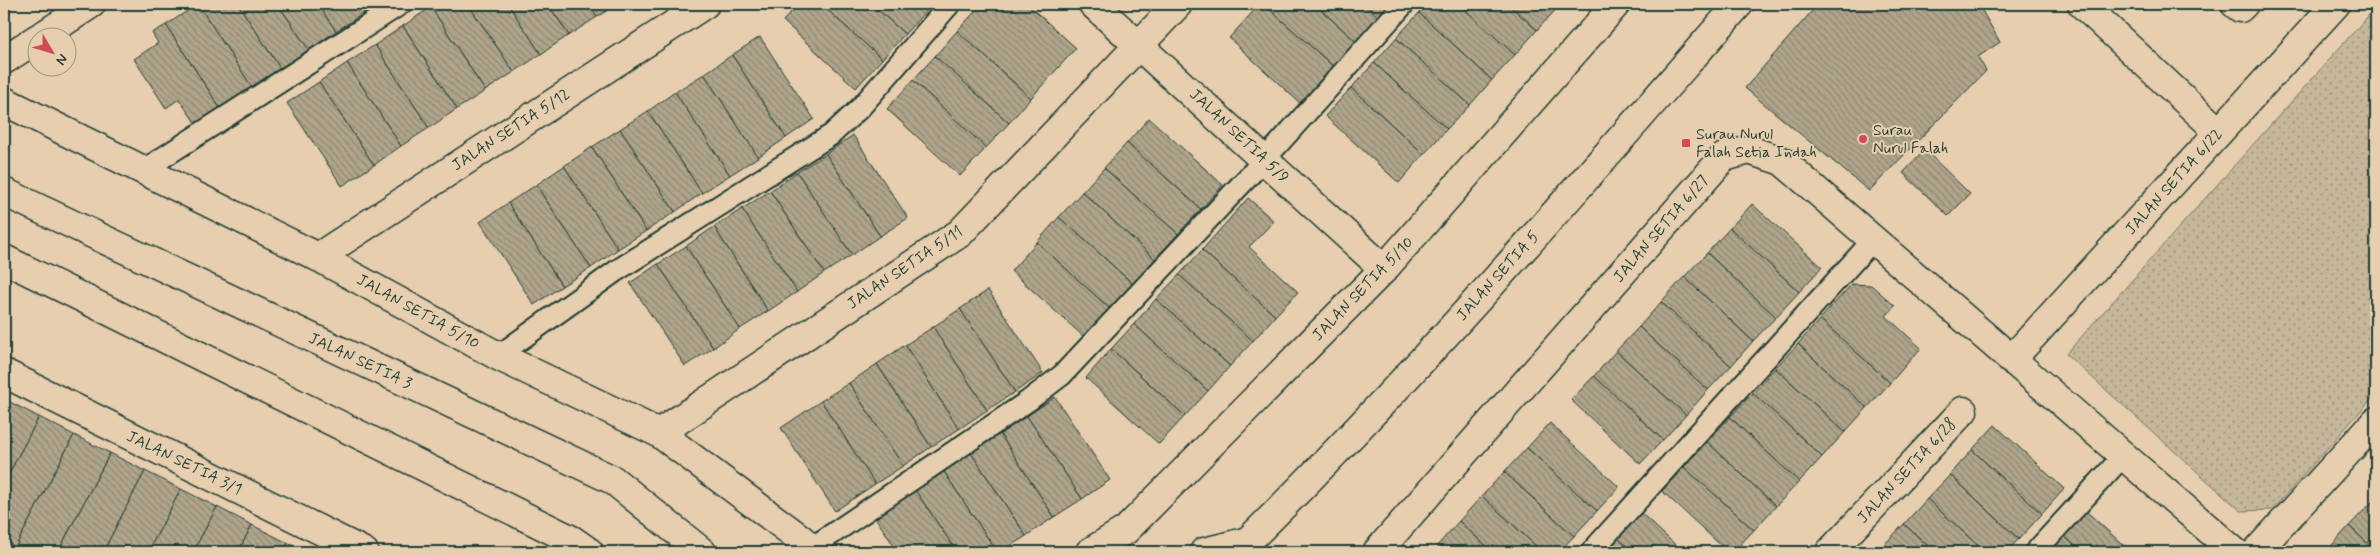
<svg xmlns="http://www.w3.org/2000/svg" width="2380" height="556" font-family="Mynerve,sans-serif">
<defs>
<pattern id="park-dots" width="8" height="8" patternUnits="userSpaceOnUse" patternTransform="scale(1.25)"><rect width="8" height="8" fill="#c6b69a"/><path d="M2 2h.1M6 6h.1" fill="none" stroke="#a0957e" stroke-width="1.8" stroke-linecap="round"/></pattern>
<pattern id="building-back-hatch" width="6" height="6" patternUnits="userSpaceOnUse" patternTransform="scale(1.25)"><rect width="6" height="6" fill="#b0a58c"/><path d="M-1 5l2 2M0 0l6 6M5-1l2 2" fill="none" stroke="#8f8873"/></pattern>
</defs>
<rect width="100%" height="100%" fill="#e7ceaf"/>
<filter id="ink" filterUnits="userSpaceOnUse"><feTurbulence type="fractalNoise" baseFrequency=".02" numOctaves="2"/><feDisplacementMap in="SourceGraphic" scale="10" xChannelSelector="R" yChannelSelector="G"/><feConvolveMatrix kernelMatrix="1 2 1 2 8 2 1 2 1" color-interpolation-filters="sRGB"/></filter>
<g filter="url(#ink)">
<!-- park -->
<path fill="url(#park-dots)" stroke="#727a67" d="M2376 7V394L2272 510 2241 511 2066 354Z"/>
<!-- building -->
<g fill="url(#building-back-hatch)" stroke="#1f3d34">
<path d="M198 4 252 87 220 108 166 25Z"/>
<path d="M198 4H238L280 68 252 87Z"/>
<path d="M238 4H278L309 50 280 68Z"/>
<path d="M278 4H318L336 31 309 50Z"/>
<path d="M318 4H358L364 13 336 31Z"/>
<path d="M358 4H378L364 13Z"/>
<path d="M436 4H468L514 72 485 91 431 7Z"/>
<path d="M468 4H508L541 54 514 72Z"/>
<path d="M508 4H548L569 35 541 54Z"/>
<path d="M548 4H588L597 17 569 35Z"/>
<path d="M588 4H617L597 17Z"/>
<path d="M798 4H821L882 59 856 88 783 21Z"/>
<path d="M821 4H871L905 34 882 59Z"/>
<path d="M871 4H921L928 9 905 34Z"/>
<path d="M982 4H1027L1076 48 1031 98 957 31Z"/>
<path d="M1260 4H1264L1335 68 1302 105 1229 38Z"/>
<path d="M1264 4H1314L1358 43 1335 68Z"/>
<path d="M1314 4H1364L1380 18 1358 43Z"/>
<path d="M1364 4H1394L1380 18Z"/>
<path d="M1427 4H1459L1515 55 1492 80 1419 13Z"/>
<path d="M1459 4H1508L1537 30 1515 55Z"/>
<path d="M1508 4H1558L1560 5 1537 30Z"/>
<path d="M1818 4H1978L2000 42 1978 57 1986 71 1869 191 1745 88Z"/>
<path d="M431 7 485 91 457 109 403 26Z"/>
<path d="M1419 13 1492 80 1470 105 1396 38Z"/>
<path d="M166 25 220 108 196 124 179 99 166 108 134 59 158 43 152 33Z"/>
<path d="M403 26 457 109 429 128 375 45Z"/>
<path d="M957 31 1031 98 1009 123 935 56Z"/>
<path d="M760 37 814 119 786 138 732 55Z"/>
<path d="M1396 38 1470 105 1447 129 1374 63Z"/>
<path d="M375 45 429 128 401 146 347 63Z"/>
<path d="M732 55 786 138 758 157 704 74Z"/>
<path d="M935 56 1009 123 986 148 913 80Z"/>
<path d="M347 63 401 146 374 165 319 82Z"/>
<path d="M1374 63 1447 129 1424 154 1351 88Z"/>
<path d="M704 74 758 157 730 175 675 92Z"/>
<path d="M913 80 986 148 960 176 887 109Z"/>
<path d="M319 82 374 165 342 186 287 103Z"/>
<path d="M1351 88 1424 154 1399 183 1325 116Z"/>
<path d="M675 92 730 175 702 193 648 111Z"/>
<path d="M648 111 702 193 675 212 620 129Z"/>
<path d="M1149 118 1223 185 1201 209 1127 143Z"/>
<path d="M620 129 675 212 646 231 592 147Z"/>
<path d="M853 135 908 218 880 236 826 154Z"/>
<path d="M1127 143 1201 209 1178 234 1104 168Z"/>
<path d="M592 147 646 231 618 249 564 166Z"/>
<path d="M1925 150 1970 194 1948 216 1903 173Z"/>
<path d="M826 154 880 236 852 255 797 172Z"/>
<path d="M564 166 618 249 591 268 536 185Z"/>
<path d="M1104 168 1178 234 1155 259 1082 192Z"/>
<path d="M797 172 852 255 824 273 770 191Z"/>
<path d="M536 185 591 268 562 286 508 203Z"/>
<path d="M770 191 824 273 797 292 742 209Z"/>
<path d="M1082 192 1155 259 1133 284 1059 217Z"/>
<path d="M1248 198 1274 221 1249 247 1298 292 1275 316 1202 250Z"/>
<path d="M508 203 562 286 534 305 480 222Z"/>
<path d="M1752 204 1822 267 1799 292 1730 228Z"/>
<path d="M742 209 797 292 768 311 714 227Z"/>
<path d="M1059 217 1133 284 1110 309 1037 242Z"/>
<path d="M714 227 768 311 740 329 686 246Z"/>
<path d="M1730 228 1799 292 1776 317 1707 253Z"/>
<path d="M1037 242 1110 309 1084 337 1011 271Z"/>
<path d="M686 246 740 329 713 348 658 264Z"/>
<path d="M1202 250 1275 316 1253 341 1179 275Z"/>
<path d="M1707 253 1776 317 1753 341 1684 277Z"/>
<path d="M658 264 713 348 685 366 630 283Z"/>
<path d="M1179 275 1253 341 1230 366 1156 299Z"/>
<path d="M1684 277 1753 341 1731 366 1661 302Z"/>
<path d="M1852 284 1871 285 1895 306 1886 316 1921 348 1890 383 1820 319Z"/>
<path d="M988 290 1043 373 1015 392 960 309Z"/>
<path d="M1156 299 1230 366 1208 391 1134 324Z"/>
<path d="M1661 302 1731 366 1708 390 1639 327Z"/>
<path d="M960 309 1015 392 987 410 933 327Z"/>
<path d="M1820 319 1890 383 1867 408 1798 344Z"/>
<path d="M1134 324 1208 391 1185 416 1111 349Z"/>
<path d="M933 327 987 410 959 429 905 345Z"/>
<path d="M1639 327 1708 390 1686 415 1616 351Z"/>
<path d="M1798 344 1867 408 1845 432 1775 368Z"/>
<path d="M905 345 959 429 931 447 877 364Z"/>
<path d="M1111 349 1185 416 1159 444 1086 378Z"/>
<path d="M1616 351 1686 415 1663 440 1594 376Z"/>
<path d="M877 364 931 447 903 466 849 383Z"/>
<path d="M1775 368 1845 432 1822 457 1753 393Z"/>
<path d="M1594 376 1663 440 1640 464 1571 400Z"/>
<path d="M849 383 903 466 875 484 821 401Z"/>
<path d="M1753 393 1822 457 1799 482 1730 417Z"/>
<path d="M1055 397 1110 480 1082 499 1027 416Z"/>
<path d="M4 399 39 417 4 483Z"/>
<path d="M821 401 875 484 835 511 781 428Z"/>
<path d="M1027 416 1082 499 1054 517 1000 434Z"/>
<path d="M39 417 74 435 15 548 4 542V483Z"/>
<path d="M1730 417 1799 482 1776 506 1707 442Z"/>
<path d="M1550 423 1619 487 1597 511 1527 448Z"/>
<path d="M1995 425 2064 489 2042 514 1972 450Z"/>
<path d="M1000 434 1054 517 1026 536 971 453Z"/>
<path d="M74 435 110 453 58 552H24L15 548Z"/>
<path d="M1707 442 1776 506 1754 530 1684 467Z"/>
<path d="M1527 448 1597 511 1574 536 1504 472Z"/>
<path d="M1972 450 2042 514 2019 539 1950 475Z"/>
<path d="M110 453 145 471 103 552H58Z"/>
<path d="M971 453 1026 536 1001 552H997L944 472Z"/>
<path d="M1684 467 1754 530 1733 552H1728L1662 491Z"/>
<path d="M145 471 181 489 148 552H103Z"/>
<path d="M944 472 997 552H957L915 490Z"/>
<path d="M1504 472 1574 536 1559 552H1542L1482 496Z"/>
<path d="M1950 475 2019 539 2006 552H1985L1927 499Z"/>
<path d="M181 489 217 507 193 552H148Z"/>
<path d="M915 490 957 552H898L875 517Z"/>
<path d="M1482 496 1542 552H1493L1459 521Z"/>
<path d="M1927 499 1985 552H1935L1904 524Z"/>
<path d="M2373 501 2376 504V551L2349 526Z"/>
<path d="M217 507 252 525 238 552H193Z"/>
<path d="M2087 512 2131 552H2081L2064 536Z"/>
<path d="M1641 513 1683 552H1633L1618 538Z"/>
<path d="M1459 521 1493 552H1443L1437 546Z"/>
<path d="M1904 524 1935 552H1886L1881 548Z"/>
<path d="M252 525 288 543 283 552H238Z"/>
<path d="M2349 526 2376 551V552H2326Z"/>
<path d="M2064 536 2081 552H2050Z"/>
<path d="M1618 538 1633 552H1605Z"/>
<path d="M288 543 305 552H283Z"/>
</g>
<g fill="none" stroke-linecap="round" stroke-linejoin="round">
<defs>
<g id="lane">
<path d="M142 171 401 4"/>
<path d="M498 356 616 271 831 135 860 108 950 4"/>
<path d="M810 549 1028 401 1062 375 1265 159 1404 4"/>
<path d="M1591 552 1873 240"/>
<path d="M2035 552 2123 456"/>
</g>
<g id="street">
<path d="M1093 4 1384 269"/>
<path d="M2082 4 2219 132"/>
<path d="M2235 4 2240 8 2244 4"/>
<path d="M39 38 91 4"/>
<path d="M4 60 38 38"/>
<path d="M4 101 318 257 498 356 659 433 801 539 814 552"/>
<path d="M318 257 705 4"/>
<path d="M2011 360 2336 4"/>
<path d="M4 373 364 552"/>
<path d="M659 433 960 233 1178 4"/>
<path d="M1090 552 1126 530 1384 269 1616 4"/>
<path d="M1377 552 1724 157 1749 150 1782 161 2235 552"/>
<path d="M1830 552 1963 411"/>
<path d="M2256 552 2376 421"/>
</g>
<g id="secondary">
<path d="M4 192 613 480 702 552"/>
<path d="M4 259 572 540 589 552"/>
<path d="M1204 552 1248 541"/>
<path d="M1242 552 1248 541C1420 371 1579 186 1739 4"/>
</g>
</defs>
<!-- lane casing -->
<use href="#lane" stroke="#1f3d34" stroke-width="24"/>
<!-- street casing -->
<use href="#street" stroke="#1f3d34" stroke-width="31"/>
<!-- secondary casing -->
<use href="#secondary" stroke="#1f3d34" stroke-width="31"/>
<!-- lane -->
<use href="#lane" stroke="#e7ceaf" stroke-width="20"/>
<!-- street -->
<use href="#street" stroke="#e7ceaf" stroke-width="28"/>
<!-- secondary -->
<use href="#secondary" stroke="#e7ceaf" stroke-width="28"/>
</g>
</g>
<!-- markers -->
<g fill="#d1495b" stroke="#e7ceaf" stroke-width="2">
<circle cx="1863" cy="139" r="5"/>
<rect x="1681" y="138" width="10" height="10" rx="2.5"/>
</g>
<g text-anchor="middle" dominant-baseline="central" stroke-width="4" stroke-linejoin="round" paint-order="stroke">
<!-- street labels -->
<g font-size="16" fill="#1f3d34" stroke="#e7ceaf">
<text transform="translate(511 130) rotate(-33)">JALAN SETIA 5/12</text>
<text transform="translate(1239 136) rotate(43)">JALAN SETIA 5/9</text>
<text transform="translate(2174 182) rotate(-48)">JALAN SETIA 6/22</text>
<text transform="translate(1661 229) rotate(-49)">JALAN SETIA 6/27</text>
<text transform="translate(905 268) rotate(-34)">JALAN SETIA 5/11</text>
<text transform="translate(1498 276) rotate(-48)">JALAN SETIA 5</text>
<text transform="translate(1363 289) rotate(-46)">JALAN SETIA 5/10</text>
<text transform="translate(418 312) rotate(29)">JALAN SETIA 5/10</text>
<text transform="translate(360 361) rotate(25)">JALAN SETIA 3</text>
<text transform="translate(184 463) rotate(26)">JALAN SETIA 3/1</text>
<text transform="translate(1907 471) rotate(-47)">JALAN SETIA 6/28</text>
</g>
<!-- poi labels -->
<g font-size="16" fill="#1f3d34" stroke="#e7ceaf" text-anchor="start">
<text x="1873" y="130">Surau<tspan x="1873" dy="18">Nurul Falah</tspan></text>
<text x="1696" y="134">Surau Nurul<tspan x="1696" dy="18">Falah Setia Indah</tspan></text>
</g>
</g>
<!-- margin -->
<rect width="2380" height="556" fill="none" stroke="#e7ceaf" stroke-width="20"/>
<rect x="10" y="10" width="2360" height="536" fill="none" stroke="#1f3d34" stroke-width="2" filter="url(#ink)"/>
<!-- north arrow -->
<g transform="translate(52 52) rotate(128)"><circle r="24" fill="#e7ceaf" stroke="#97947e"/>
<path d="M0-4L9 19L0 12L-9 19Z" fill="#d1495b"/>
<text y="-8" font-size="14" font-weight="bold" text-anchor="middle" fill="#1f3d34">N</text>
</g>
</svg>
